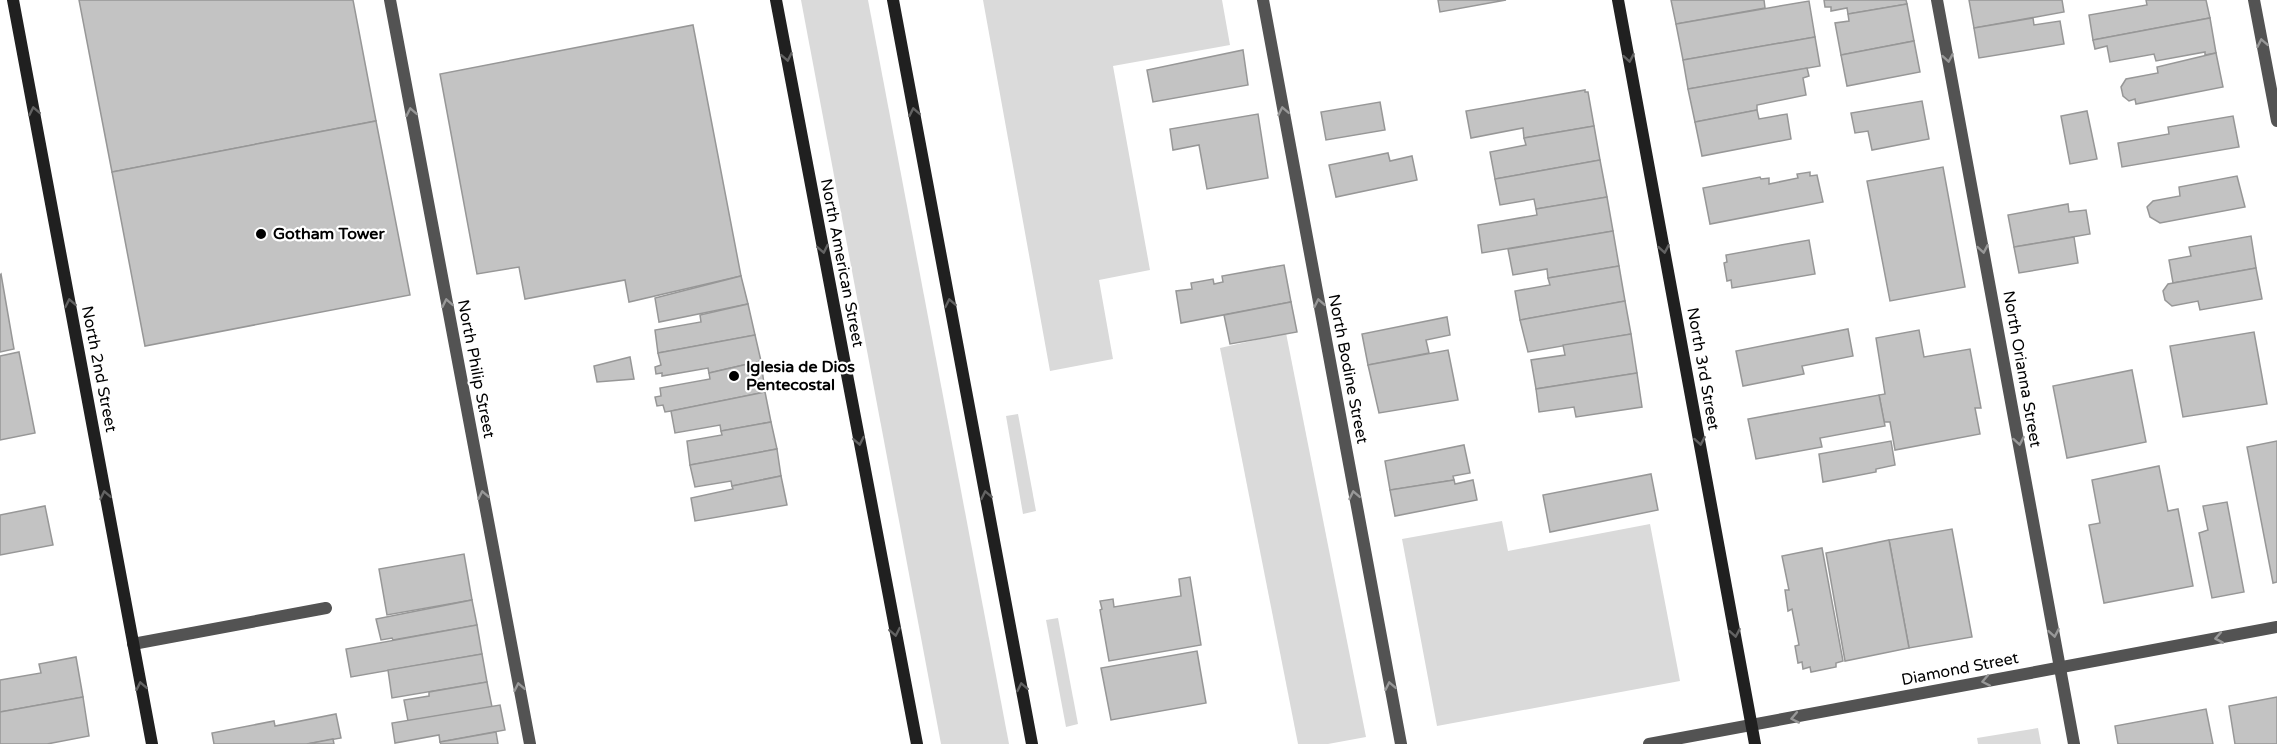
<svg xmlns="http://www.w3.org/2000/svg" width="2277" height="744" font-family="'Varela Round',sans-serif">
<rect width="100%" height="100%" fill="#fff"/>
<!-- green -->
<g fill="#dadada">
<path d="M801 0H868L1009 744H941Z"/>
<path d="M983 0H1222L1230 45 1113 66 1150 270 1099 280 1113 359 1050 371Z"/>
<path d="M1286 333 1366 737 1328 744H1298L1220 348Z"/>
<path d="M1018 414 1036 511 1023 514 1006 416Z"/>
<path d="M1502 521 1508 551 1650 524 1680 681 1437 726 1402 539Z"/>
<path d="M1058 618 1078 724 1066 727 1046 620Z"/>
<path d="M2038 728 2041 744H1978L1977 738Z"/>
</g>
<!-- building -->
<g fill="#c3c3c3" stroke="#979797" stroke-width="1.5">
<path d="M79 0H353L376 121 112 172Z"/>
<path d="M1438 0H1506L1440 12Z"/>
<path d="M1671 0H1764L1765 8 1676 24Z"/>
<path d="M1824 0H1906L1907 4 1848 14 1847 8 1831 11V7H1825Z"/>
<path d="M1969 0H2062L2064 12 1974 28Z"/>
<path d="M2146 0H2206L2210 18 2093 40 2089 15 2147 5Z"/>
<path d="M1809 1 1815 37 1683 60 1676 24Z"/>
<path d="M1907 4 1914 41 1841 55 1835 23 1849 21 1848 14Z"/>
<path d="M2033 18 2034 25 2060 21 2064 44 1979 58 1974 28Z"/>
<path d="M2210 18 2216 53 2205 55V52L2156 61 2154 54 2110 62 2107 46 2095 49 2093 40Z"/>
<path d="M693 25 741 276 629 302 625 280 525 299 519 267 477 274 440 74Z"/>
<path d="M1815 37 1820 66 1688 89 1683 60Z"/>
<path d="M1914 41 1920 72 1847 86 1841 55Z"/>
<path d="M1243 50 1248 85 1153 102 1147 70Z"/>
<path d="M2216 53 2223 87 2136 104 2135 99 2129 101 2123 96 2121 87 2126 79 2158 73 2157 67Z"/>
<path d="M1807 68 1809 76 1803 78 1806 95 1757 105V110L1695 122 1688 89Z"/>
<path d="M1585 90V92H1588L1594 126 1524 138 1523 128 1471 138 1466 111Z"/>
<path d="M1922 101 1929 139 1872 150 1868 131 1855 133 1851 113Z"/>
<path d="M1380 102 1385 130 1326 140 1321 112Z"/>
<path d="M1757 110 1759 119 1787 114 1791 139 1702 156 1695 122Z"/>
<path d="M2087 111 2097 159 2070 164 2061 116Z"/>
<path d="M1258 114 1268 178 1207 189 1199 145 1173 150 1170 129Z"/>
<path d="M2233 116 2239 147 2122 167 2118 143 2169 134 2168 127Z"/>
<path d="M376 121 410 295 145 346 112 172Z"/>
<path d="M1594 126 1600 160 1495 179 1490 152 1526 145 1524 138Z"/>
<path d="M1388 153 1390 161 1412 156 1417 180 1336 197 1329 165Z"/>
<path d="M1600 160 1607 197 1536 209 1534 199 1500 205 1495 179Z"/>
<path d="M1943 167 1965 287 1890 301 1867 181Z"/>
<path d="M1810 172V176L1817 175 1823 202 1710 224 1703 188 1760 177 1761 179 1769 178V184L1798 178 1797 174Z"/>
<path d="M2237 176 2245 207 2160 223 2150 217 2147 207 2153 201 2180 196 2179 187Z"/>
<path d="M1607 197 1613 231 1482 253 1478 225 1537 215 1536 209Z"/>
<path d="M2068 204 2069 212 2086 210 2090 234 2014 247 2008 215Z"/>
<path d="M1613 231 1619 266 1548 278 1547 269 1513 275 1508 249Z"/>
<path d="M2251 236 2256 268 2173 283 2169 260 2191 256 2189 247Z"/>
<path d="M2074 237 2078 263 2019 273 2014 247Z"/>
<path d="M1809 240 1815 274 1732 288 1731 280 1727 281 1724 263 1727 262 1726 255Z"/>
<path d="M1284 265 1291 302 1181 323 1176 291 1192 289 1191 283 1213 279 1214 284 1223 282 1222 276Z"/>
<path d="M1619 266 1625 301 1520 320 1515 291 1550 285 1548 278Z"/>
<path d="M2256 268 2262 299 2200 310 2198 301 2172 306 2165 300 2163 291 2168 284Z"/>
<path d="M1 274 14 349 0 352V275Z"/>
<path d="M741 276 748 304 659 322 655 298Z"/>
<path d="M1625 301 1631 334 1528 352 1520 320Z"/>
<path d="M1291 302 1297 332 1230 344 1224 315Z"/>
<path d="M748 304 755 335 658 353 655 330 701 322 700 315Z"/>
<path d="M1447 317 1450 335 1426 340 1429 353 1368 365 1362 334Z"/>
<path d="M1848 329 1853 356 1802 366 1804 374 1743 386 1736 351Z"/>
<path d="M1919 330 1924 357 1970 349 1981 408H1975L1980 434 1895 450 1890 422H1884L1879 395 1885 394 1876 338Z"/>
<path d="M2254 332 2267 404 2183 417 2170 346Z"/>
<path d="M1631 334 1637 373 1536 389 1531 360 1565 355 1563 345Z"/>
<path d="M755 335 761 361 709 373 708 368 662 376V373L656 374 655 367 661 365 658 353Z"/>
<path d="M1448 350 1458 400 1379 413 1368 365Z"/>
<path d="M19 352 35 433 0 440V356Z"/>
<path d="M630 357 634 379 597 382 594 366Z"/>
<path d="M761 361 765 392 671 411 665 412 663 405 657 406 655 397 661 396 660 388 710 379 709 373Z"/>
<path d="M2132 370 2146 442 2067 458 2053 386Z"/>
<path d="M1637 373 1642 407 1576 417 1574 407 1539 412 1536 389Z"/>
<path d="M765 392 771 422 721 431 720 425 675 433 671 411Z"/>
<path d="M1879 395 1885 426 1820 438 1822 447 1756 459 1748 419Z"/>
<path d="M771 422 777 449 690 465 687 441 722 435 721 431Z"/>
<path d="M1891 441 1895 465 1876 469V472L1823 482 1819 454Z"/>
<path d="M2277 441V582L2273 583 2247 447Z"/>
<path d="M1464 445 1470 473 1453 476 1454 480 1390 490 1385 461Z"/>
<path d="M777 449 781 476 732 486 731 481 695 487 690 465Z"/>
<path d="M2159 466 2168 511 2178 509 2193 586 2104 603 2089 525 2100 523 2092 480Z"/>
<path d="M1651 474 1658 510 1550 532 1543 495Z"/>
<path d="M781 476 787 505 695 521 691 498 733 489 732 486Z"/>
<path d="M1454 480 1455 484 1473 480 1477 500 1395 516 1390 490Z"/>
<path d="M2227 502 2244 592 2212 598 2199 533 2208 530 2203 506Z"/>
<path d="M45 506 53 545 0 555V515Z"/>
<path d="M1952 529 1972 637 1909 648 1889 540Z"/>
<path d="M1889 540 1909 648 1845 661 1826 553Z"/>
<path d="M1822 548 1843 661 1836 663V667L1811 672 1810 667 1803 669 1802 662 1798 663 1795 646 1799 645 1792 609 1788 611 1785 590H1789L1782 556Z"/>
<path d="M464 554 472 600 387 615 379 569Z"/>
<path d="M1190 577 1201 645 1109 661 1100 610 1102 609 1100 601 1113 599 1114 607 1181 596 1179 579Z"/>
<path d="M472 600 477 625 393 640 392 638 381 640 376 619Z"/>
<path d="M477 625 482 654 351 677 346 649Z"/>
<path d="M1197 651 1206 703 1111 720 1101 668Z"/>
<path d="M482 654 487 682 392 698 388 670Z"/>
<path d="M76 657 83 697 0 712V680L41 673 39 664Z"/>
<path d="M487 682 492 707 408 721 404 700 429 696V692Z"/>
<path d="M83 697 89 736 47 744H0V712Z"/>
<path d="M2277 697V744H2235L2229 706Z"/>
<path d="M500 705 505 730 440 742 439 735 395 743 392 723Z"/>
<path d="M2206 709 2213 744H2118L2115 726Z"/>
<path d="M336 714 341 738 307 744H214L212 733 274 721 275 726Z"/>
<path d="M496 732 498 744H441L440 742Z"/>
<path d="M333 739 334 744H307Z"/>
</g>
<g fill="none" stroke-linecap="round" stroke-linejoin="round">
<!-- lane -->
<g stroke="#535353" stroke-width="12">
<path d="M390 0 530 744"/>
<path d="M133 644 326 608"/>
</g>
<!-- street -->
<g stroke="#535353" stroke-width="12">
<path d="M1263 0 1401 744"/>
<path d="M1937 0 2074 744"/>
<path d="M2254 0 2277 121"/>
<path d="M1649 744 2277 627"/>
</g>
<!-- secondary -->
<g stroke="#202020" stroke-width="12">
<path d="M13 0 152 744"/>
<path d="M776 0 917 744"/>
<path d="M893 0 1032 744"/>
<path d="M1618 0 1755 744"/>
</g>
</g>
<!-- one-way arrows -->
<defs><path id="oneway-chevron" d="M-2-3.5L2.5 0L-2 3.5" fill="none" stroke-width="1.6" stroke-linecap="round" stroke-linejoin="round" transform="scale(1.5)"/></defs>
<g stroke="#989898">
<use href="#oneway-chevron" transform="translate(2262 43) rotate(-101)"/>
<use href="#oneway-chevron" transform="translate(1948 58) rotate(80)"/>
<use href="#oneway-chevron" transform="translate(1283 111) rotate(-101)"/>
<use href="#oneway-chevron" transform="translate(411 112) rotate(-101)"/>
<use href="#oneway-chevron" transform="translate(1983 249) rotate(80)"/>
<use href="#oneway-chevron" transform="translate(447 303) rotate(-101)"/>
<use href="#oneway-chevron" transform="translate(1319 303) rotate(-101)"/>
<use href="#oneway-chevron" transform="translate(2019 441) rotate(80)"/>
<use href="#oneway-chevron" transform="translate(483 495) rotate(-101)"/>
<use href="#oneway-chevron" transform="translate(1354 495) rotate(-101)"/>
<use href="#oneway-chevron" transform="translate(2054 633) rotate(80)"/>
<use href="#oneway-chevron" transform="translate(2219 638) rotate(170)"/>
<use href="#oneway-chevron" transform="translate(1986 681) rotate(169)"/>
<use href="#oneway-chevron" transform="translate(1390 686) rotate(-101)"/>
<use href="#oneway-chevron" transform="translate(519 687) rotate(-101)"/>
<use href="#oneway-chevron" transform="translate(1795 718) rotate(169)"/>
</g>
<g stroke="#636363">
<use href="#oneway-chevron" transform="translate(787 57) rotate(79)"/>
<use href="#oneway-chevron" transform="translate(1629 58) rotate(80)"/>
<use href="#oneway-chevron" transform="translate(34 111) rotate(-101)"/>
<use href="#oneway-chevron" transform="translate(914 112) rotate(-101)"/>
<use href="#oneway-chevron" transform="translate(823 249) rotate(79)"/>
<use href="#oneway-chevron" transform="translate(1664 249) rotate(80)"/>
<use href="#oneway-chevron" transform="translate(70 303) rotate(-101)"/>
<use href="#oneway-chevron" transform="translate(950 303) rotate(-101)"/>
<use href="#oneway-chevron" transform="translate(859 441) rotate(79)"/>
<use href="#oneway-chevron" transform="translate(1700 441) rotate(80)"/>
<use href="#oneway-chevron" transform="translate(105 495) rotate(-101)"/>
<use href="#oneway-chevron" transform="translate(986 495) rotate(-101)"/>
<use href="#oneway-chevron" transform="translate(895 632) rotate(79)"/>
<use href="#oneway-chevron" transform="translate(1735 633) rotate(80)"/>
<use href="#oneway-chevron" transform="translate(141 686) rotate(-101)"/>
<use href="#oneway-chevron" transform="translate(1022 687) rotate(-101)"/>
</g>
<!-- markers -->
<g fill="#000" stroke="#fff" stroke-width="2">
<circle cx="261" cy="234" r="6"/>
<circle cx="734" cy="376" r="6"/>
</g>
<g text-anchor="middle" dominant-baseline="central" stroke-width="4.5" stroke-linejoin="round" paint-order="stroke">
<!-- poi labels -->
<g font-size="16" font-weight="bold" fill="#000" stroke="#fff" text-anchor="start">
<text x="273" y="234">Gotham Tower</text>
<text x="746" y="367">Iglesia de Dios<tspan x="746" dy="18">Pentecostal</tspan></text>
</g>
<!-- street labels -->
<g font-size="16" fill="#000" stroke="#fff">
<text transform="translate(842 263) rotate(79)">North American Street</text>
<text transform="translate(99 369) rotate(79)">North 2nd Street</text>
<text transform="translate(476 369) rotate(79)">North Philip Street</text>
<text transform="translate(1348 369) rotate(79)">North Bodine Street</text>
<text transform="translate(1703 369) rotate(80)">North 3rd Street</text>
<text transform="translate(2022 369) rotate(80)">North Orianna Street</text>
<text transform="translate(1960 669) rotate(-11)">Diamond Street</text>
</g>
</g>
</svg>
